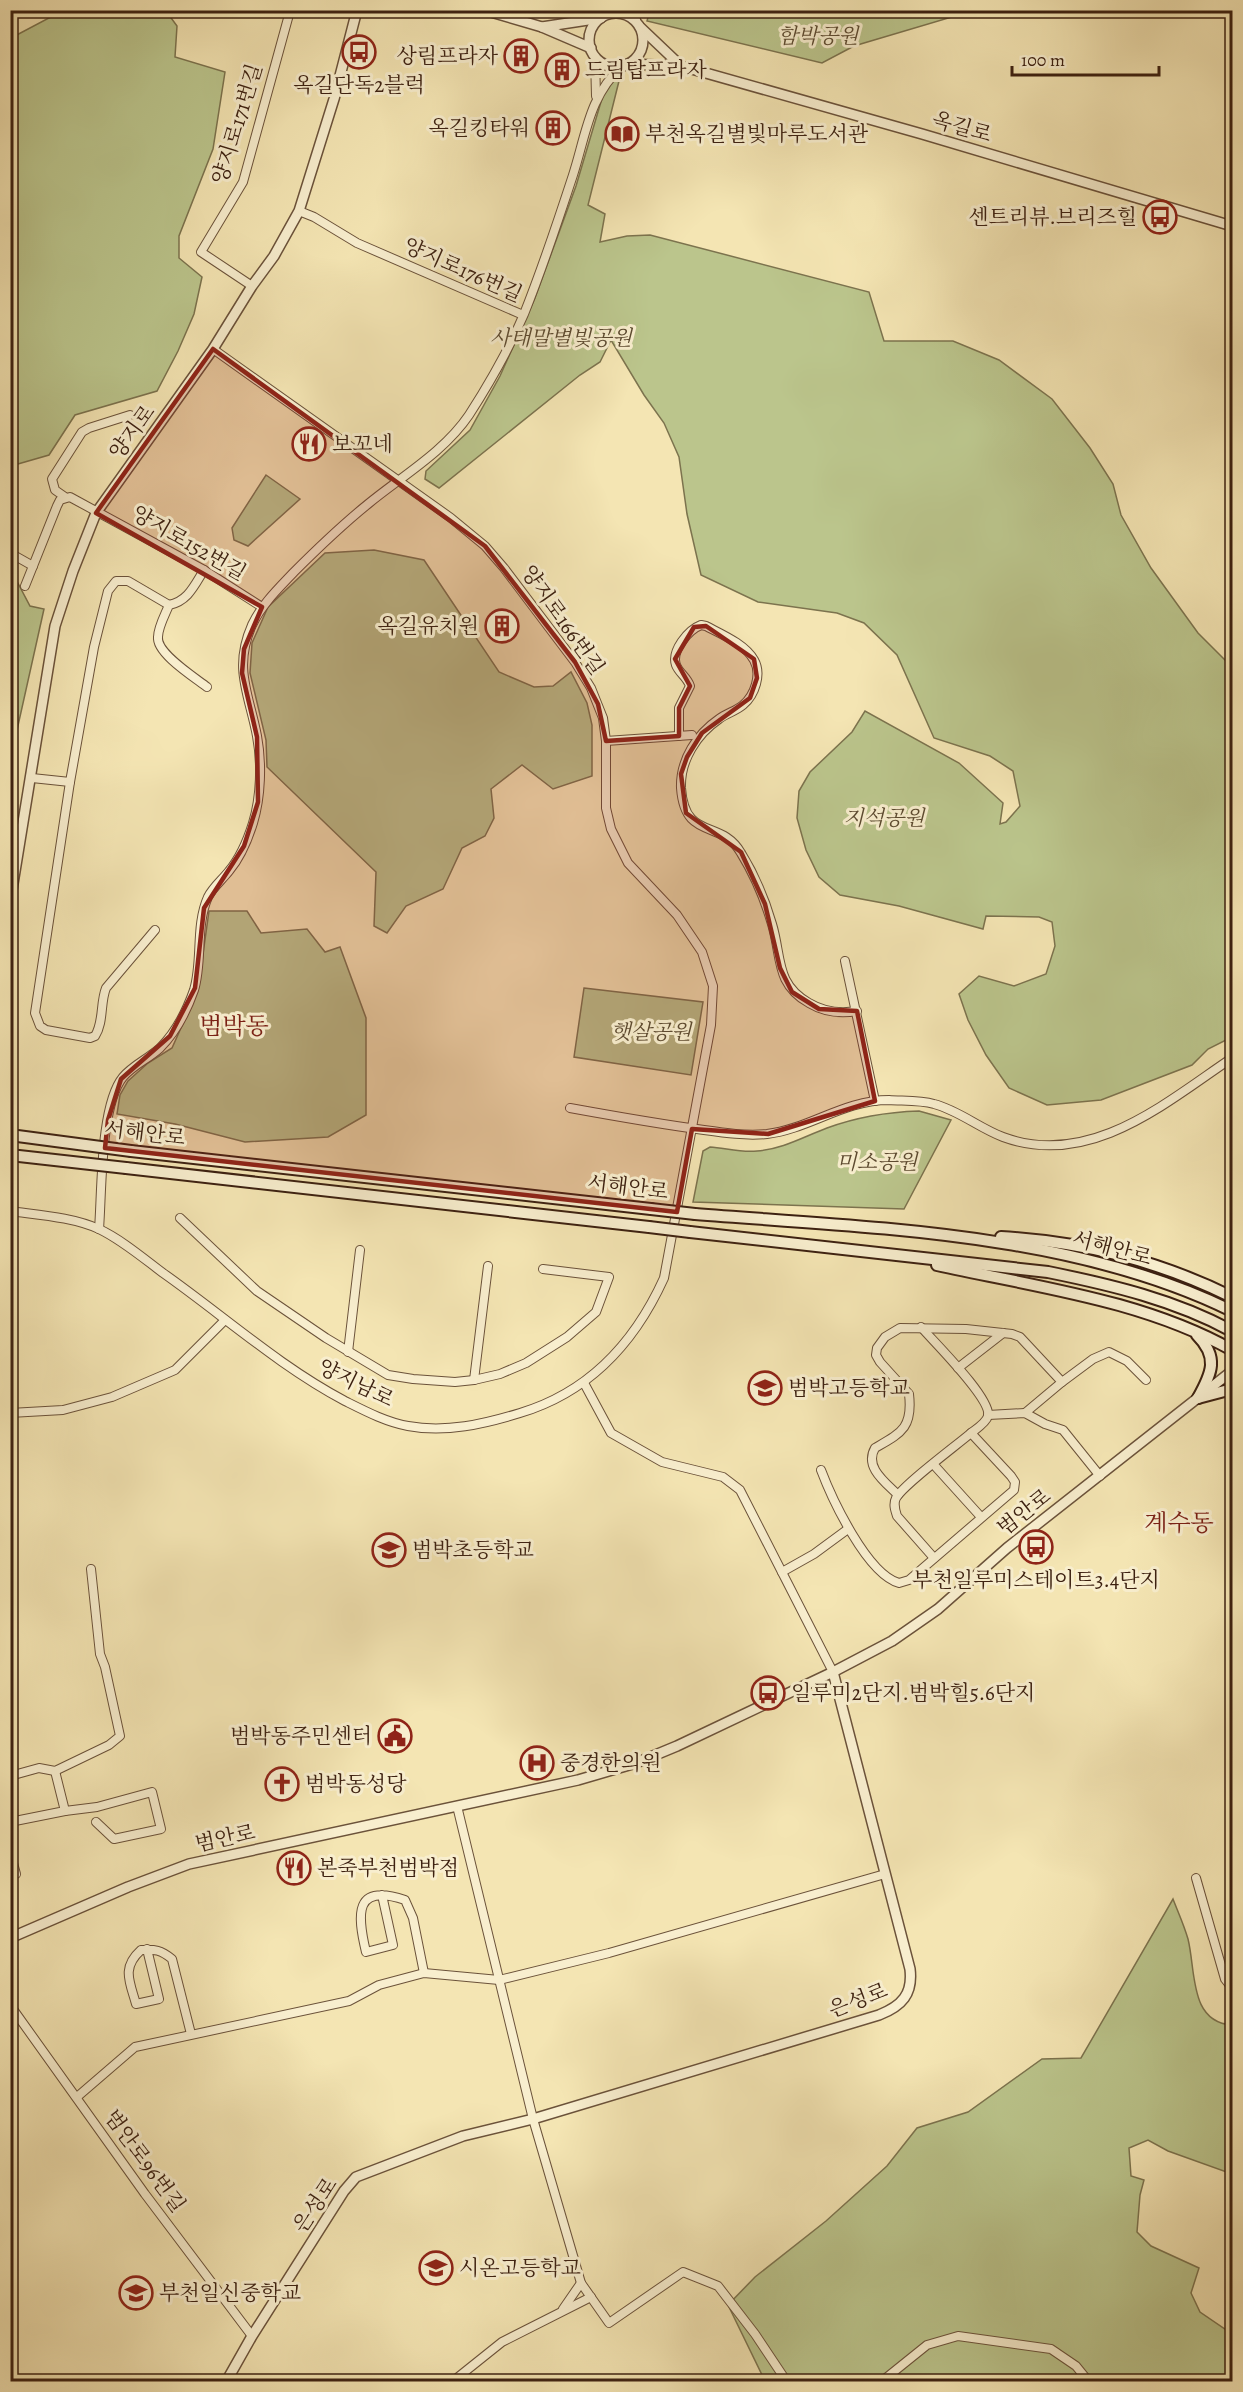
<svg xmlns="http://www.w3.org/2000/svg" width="1243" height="2392" font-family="Alegreya,'Noto Serif KR',serif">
<rect width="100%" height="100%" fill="#f4e5b3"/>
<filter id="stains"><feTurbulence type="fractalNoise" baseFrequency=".00333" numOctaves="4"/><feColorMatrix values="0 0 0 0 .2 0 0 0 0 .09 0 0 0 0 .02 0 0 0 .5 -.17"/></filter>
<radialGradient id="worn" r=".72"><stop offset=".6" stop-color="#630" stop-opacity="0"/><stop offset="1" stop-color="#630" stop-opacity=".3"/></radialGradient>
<!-- green -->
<g fill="#bbc58c" stroke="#7c734e" stroke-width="1.5">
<path d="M650 10H972V11L854 46 822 63 647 21Z"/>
<path d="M62 11H166L177 26 175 57 225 72 213 149 179 236V258L202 277 194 314 178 351 157 391 75 415 49 455 11 466V38Z"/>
<path d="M621 73 588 205 605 214 600 242 627 236 650 235 869 292 884 341H953L999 360 1052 399 1090 448 1113 484 1121 515 1151 568 1198 633 1232 667V1037L1208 1049 1192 1065 1101 1100 1047 1105 1009 1088 986 1055 968 1020 959 994 979 976 1014 986 1046 974 1055 946 1052 922 1039 917 986 916 983 929 899 906 840 895 819 877 806 850 797 818 799 791 810 772 852 732 865 711 959 763 1003 803 1000 824 1006 822 1020 806 1013 771 990 756 934 738 897 655 864 623 837 613 758 602 701 575 687 514 679 457 664 423 644 395 611 340 600 362 580 375 439 488 425 479 426 471 470 430 500 376 535 298 576 186 603 95 610 80Z"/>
<path d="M266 475 300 499 248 546 234 540 232 528Z"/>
<path d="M374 550 424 560 499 672 534 687 553 686 571 672 587 703 592 725V776L553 789 522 765 491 789 494 818 485 836 462 848 443 889 406 906 387 933 374 926 376 872 267 767 266 740 250 673 252 643 268 607 325 553Z"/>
<path d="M11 570 30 606 44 609 15 739 11 774Z"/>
<path d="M209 911H247L261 933 307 929 325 952 340 947 366 1018V1115L328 1137 245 1142 175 1124 117 1114 120 1095 128 1081 148 1063 172 1048 198 990Z"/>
<path d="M584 988 703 1002 691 1075 574 1057Z"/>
<path d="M919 1111 951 1120 904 1209 693 1202 703 1151 710 1147C725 1148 742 1153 757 1151 783 1149 803 1137 827 1128 857 1117 887 1112 919 1111Z"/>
<path d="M1173 1899C1178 1912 1184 1925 1188 1939 1196 1971 1189 2022 1232 2025V2174L1168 2151 1148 2140 1129 2148 1131 2176 1144 2180 1140 2195 1137 2232 1151 2246 1199 2268 1191 2293 1200 2312 1232 2334V2381H765L728 2305 755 2277 826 2221 887 2166 917 2128 968 2112 1042 2059 1081 2058Z"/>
</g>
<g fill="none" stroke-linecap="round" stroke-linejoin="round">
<defs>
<g id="minor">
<path d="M635 10 636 21"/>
<path d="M609 14 611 10"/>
<path d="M595 57 596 96"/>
<path d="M299 211 314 217 357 243 523 315"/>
<path d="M252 286 201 252 243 182 290 11"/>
<path d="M65 497 55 490 52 479 82 432 89 428 130 415"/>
<path d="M10 553 33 566"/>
<path d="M204 570C194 586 188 601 169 605 165 615 158 627 158 637 156 653 194 677 207 687"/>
<path d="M25 586 57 506 60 500 70 497 204 570 262 607"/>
<path d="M679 736V708L690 686C687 677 679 673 676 665 671 651 688 630 701 625L706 626C721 634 745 644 754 660 762 674 755 695 743 705 736 711 727 713 719 719 697 734 680 760 681 788 685 842 721 818 741 853 754 874 765 900 772 924 782 957 775 984 809 1003 824 1012 839 1014 857 1011"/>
<path d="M606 741 692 735"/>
<path d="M32 778 70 782"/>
<path d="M155 930 106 988C100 1003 104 1022 95 1036L90 1038 46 1030 40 1026 35 1013 70 782 94 647 108 591 116 581H128L169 605"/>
<path d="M845 961 875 1101"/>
<path d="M570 1108C614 1116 659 1124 704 1130 725 1133 746 1136 767 1134 809 1129 844 1100 889 1100 903 1101 920 1100 934 1104 958 1110 979 1128 1003 1137 1090 1169 1165 1103 1232 1058"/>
<path d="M10 1211C39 1215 73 1217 99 1229 122 1240 143 1258 163 1273 224 1316 279 1366 345 1401 365 1411 386 1422 408 1426 446 1433 484 1424 520 1413 590 1392 635 1342 664 1278L711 1025 713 986 702 952 677 915 628 863 611 829 606 808V741L603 718 591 688 575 662 504 568 485 546 451 518 213 349"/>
<path d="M180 1218 257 1291 326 1338 388 1375 413 1379 455 1382 474 1380 500 1374 526 1363 567 1337 596 1312 609 1277 543 1269"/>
<path d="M99 1229C102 1192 100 1105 123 1077 133 1065 148 1059 160 1048 175 1033 187 1010 194 990 203 961 195 926 208 897 213 887 222 880 229 871 240 858 248 839 253 823 261 797 262 763 257 736 249 694 233 668 252 625 262 604 278 589 294 572 317 549 342 525 368 504 402 476 444 452 469 415 489 384 509 349 524 314 542 269 558 221 573 175 586 135 589 96 622 66"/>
<path d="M348 1352 360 1250"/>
<path d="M958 1368 1003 1333"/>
<path d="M474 1380 488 1266"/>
<path d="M584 1383 611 1433 662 1462 723 1477 740 1490 833 1672"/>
<path d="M10 1413 63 1410 112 1397 175 1370 225 1320"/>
<path d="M1025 1413 1062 1382"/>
<path d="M988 1415 1025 1413 1045 1424 1063 1430 1100 1476"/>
<path d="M934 1465 981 1517"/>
<path d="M821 1470C832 1499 867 1574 899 1583L909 1580 1014 1490 1015 1482 1011 1476 971 1433C976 1429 986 1423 988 1416 992 1399 934 1342 921 1327"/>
<path d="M898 1495C885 1482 864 1467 875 1448 901 1433 913 1428 909 1394L880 1362 876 1355 877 1348 885 1337 900 1328 966 1329 1012 1334 1020 1337 1062 1382 1093 1359 1109 1352 1127 1361 1146 1380"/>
<path d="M934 1558 897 1516C895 1510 893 1504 896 1498 903 1485 957 1445 971 1433"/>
<path d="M782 1572 814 1554 848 1529"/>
<path d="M10 1776 39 1768 55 1771 109 1745 120 1736 105 1667 100 1654 91 1569"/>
<path d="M457 1806 533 2119 581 2283 609 2323 683 2272 718 2286 755 2334 787 2382"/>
<path d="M65 1811 97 1807 152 1792 161 1829 114 1839 96 1822"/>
<path d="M10 1822 65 1811 55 1771"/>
<path d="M10 1852 16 1874"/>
<path d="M1196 1878 1225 1979 1232 1988"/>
<path d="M382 1895 393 1945 366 1952C357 1914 354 1883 405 1900L413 1918 424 1973"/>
<path d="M147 1949 159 1999 136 2004C130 1982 121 1968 141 1950 155 1949 161 1950 172 1959L191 2034"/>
<path d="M10 2005 145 2194 252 2336"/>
<path d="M77 2097 135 2047 349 2001 379 1985 424 1973 499 1980 609 1953 885 1874"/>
<path d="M563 2309 581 2283"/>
<path d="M452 2382 502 2342 591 2297"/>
<path d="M881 2382 927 2345 958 2336 1051 2349 1076 2366 1089 2382"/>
</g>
<g id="tertiary">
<path d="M484 10 542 27 591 48"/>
<circle cx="616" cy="40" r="27"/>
<path d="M542 27 601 18"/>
<path d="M641 28 681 66"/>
<path d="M628 64 681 66 922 134 1232 226"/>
<path d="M10 902 55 626 73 571 96 513 213 349 252 286 274 256 299 211 334 99 357 10"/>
<path d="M10 1938 128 1887 189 1864 578 1780 636 1763 677 1746 833 1672 892 1641 938 1609 1007 1548 1232 1371"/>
<path d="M226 2382 252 2336 344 2191 356 2177 463 2136 533 2119 879 2015C902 2006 913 1994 910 1969L833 1672"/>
</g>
<g id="secondary">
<path d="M131 1151 651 1209"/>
<path d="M126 1168 649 1227"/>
<path d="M695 1214C871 1228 1072 1232 1232 1311"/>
<path d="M690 1232 1048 1272C1112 1285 1175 1300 1232 1331"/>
<path d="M1001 1237C1084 1242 1157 1260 1232 1297"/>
<path d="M937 1265C1036 1287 1143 1300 1232 1350"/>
<path d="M1197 1335C1219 1357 1212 1373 1198 1398"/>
<path d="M1198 1398 1232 1389"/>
</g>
</defs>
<!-- minor casing -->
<use href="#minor" stroke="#6b523a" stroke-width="10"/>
<!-- tertiary casing -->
<use href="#tertiary" stroke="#6b523a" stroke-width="12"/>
<!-- secondary casing -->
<use href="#secondary" stroke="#3d2111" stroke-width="14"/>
<!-- minor -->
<use href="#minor" stroke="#f8eece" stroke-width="8"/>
<!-- tertiary -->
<use href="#tertiary" stroke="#f8eece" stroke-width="9"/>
<!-- secondary -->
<use href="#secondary" stroke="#f8eece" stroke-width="10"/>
<defs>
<g id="secondary-bridge">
<path d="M10 1135 131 1151"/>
<path d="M10 1155 126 1168"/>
<path d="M651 1209 695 1214"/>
<path d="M649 1227 690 1232"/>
</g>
</defs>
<!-- secondary-bridge casing -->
<use href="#secondary-bridge" stroke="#3d2111" stroke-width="14" stroke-linecap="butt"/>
<!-- secondary-bridge -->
<use href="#secondary-bridge" stroke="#f8eece" stroke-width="10"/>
</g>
<!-- marked area -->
<path fill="#8f2418" fill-opacity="0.2" stroke="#8f2418" stroke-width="4.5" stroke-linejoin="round" d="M213 349 485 546 575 662 598 704 606 741 679 736V708L690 686 675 659 694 627 706 626 754 659 757 678 750 698 702 733 687 757 681 774 686 813 741 852 765 904 780 968 792 992 819 1009 857 1011 875 1101 768 1134 692 1129 677 1212 105 1148 108 1120 121 1079 170 1036 195 988 204 908 244 846 258 802 257 737 242 673 244 649 262 607 96 513Z"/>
<!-- icons -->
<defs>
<symbol id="bus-ring" viewBox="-11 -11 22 22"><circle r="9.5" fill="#f8eece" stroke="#8f2418" stroke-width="1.5"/><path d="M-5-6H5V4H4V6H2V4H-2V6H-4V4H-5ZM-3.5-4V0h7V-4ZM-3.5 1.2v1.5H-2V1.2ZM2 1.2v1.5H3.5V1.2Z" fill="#8f2418"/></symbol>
<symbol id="building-ring" viewBox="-11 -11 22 22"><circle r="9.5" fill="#f8eece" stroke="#8f2418" stroke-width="1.5"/><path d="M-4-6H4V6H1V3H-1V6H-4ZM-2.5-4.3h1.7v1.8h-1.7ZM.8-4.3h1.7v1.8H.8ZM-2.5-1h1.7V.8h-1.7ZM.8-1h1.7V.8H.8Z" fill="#8f2418"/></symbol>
<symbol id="library-ring" viewBox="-11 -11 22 22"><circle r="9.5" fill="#f8eece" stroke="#8f2418" stroke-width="1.5"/><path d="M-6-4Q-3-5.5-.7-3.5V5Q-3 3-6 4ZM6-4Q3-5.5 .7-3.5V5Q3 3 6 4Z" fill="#8f2418"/></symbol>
<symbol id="restaurant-ring" viewBox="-11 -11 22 22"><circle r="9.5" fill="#f8eece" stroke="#8f2418" stroke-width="1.5"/><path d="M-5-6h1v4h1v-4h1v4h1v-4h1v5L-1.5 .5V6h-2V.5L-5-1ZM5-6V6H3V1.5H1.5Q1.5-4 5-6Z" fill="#8f2418"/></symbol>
<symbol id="school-ring" viewBox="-11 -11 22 22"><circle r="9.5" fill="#f8eece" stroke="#8f2418" stroke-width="1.5"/><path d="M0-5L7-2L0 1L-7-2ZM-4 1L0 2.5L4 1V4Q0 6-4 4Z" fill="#8f2418"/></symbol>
<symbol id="civic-ring" viewBox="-11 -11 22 22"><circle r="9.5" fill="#f8eece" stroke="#8f2418" stroke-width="1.5"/><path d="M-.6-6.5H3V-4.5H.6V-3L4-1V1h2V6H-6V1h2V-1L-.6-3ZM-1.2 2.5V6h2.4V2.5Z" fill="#8f2418"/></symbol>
<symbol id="hospital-ring" viewBox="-11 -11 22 22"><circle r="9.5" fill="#f8eece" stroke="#8f2418" stroke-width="1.5"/><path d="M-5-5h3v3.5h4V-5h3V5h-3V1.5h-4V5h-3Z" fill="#8f2418"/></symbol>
<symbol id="church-ring" viewBox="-11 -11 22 22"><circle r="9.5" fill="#f8eece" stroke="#8f2418" stroke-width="1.5"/><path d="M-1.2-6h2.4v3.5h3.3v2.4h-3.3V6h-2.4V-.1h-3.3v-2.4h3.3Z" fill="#8f2418"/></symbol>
</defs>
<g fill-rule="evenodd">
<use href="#bus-ring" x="340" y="33" width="38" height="38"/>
<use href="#building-ring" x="502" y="37" width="38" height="38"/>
<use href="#building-ring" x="543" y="51" width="38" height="38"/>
<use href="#building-ring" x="534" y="109" width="38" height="38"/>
<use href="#library-ring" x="603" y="115" width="38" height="38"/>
<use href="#bus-ring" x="1141" y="198" width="38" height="38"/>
<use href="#restaurant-ring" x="290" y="425" width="38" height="38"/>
<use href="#building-ring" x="483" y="607" width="38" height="38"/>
<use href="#school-ring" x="746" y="1369" width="38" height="38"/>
<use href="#bus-ring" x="1017" y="1528" width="38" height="38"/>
<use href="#school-ring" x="370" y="1531" width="38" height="38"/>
<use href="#bus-ring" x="749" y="1674" width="38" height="38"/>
<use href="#civic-ring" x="376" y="1717" width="38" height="38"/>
<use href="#hospital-ring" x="518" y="1744" width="38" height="38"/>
<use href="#church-ring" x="263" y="1765" width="38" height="38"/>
<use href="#restaurant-ring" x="275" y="1849" width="38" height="38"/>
<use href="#school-ring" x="417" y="2249" width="38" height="38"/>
<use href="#school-ring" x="117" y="2274" width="38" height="38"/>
</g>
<g text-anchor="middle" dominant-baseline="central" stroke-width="6" stroke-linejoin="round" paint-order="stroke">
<!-- park labels -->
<g font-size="21" font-style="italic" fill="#5c4a30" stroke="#f8eece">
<text x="818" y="36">함박공원</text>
<text x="561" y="338">사태말별빛공원</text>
<text x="884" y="818">지석공원</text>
<text x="651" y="1032">햇살공원</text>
<text x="877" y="1162">미소공원</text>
</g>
<!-- poi labels -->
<g font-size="21" fill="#3d2111" stroke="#f8eece" text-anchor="start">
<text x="498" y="56" text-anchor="end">상림프라자</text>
<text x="585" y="70">드림탑프라자</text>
<text x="359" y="85" text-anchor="middle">옥길단독2블럭</text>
<text x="530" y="128" text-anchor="end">옥길킹타워</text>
<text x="645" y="134">부천옥길별빛마루도서관</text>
<text x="1137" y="217" text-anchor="end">센트리뷰.브리즈힐</text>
<text x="332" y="444">보꼬네</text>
<text x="479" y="626" text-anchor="end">옥길유치원</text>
<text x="788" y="1388">범박고등학교</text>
<text x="412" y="1550">범박초등학교</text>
<text x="1036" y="1580" text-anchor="middle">부천일루미스테이트3.4단지</text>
<text x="791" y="1693">일루미2단지.범박힐5.6단지</text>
<text x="372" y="1736" text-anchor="end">범박동주민센터</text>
<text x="560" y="1763">중경한의원</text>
<text x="305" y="1784">범박동성당</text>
<text x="317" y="1868">본죽부천범박점</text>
<text x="459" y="2268">시온고등학교</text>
<text x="159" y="2293">부천일신중학교</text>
</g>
<!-- street labels -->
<g font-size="21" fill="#3d2111" stroke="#f8eece">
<text transform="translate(237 124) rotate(-73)">양지로171번길</text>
<text transform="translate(962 127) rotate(16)">옥길로</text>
<text transform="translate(463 270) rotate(24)">양지로176번길</text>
<text transform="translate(132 432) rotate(-54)">양지로</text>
<text transform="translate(189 543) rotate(30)">양지로152번길</text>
<text transform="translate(563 620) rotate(55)">양지로166번길</text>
<text transform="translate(145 1133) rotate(7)">서해안로</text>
<text transform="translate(628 1187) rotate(7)">서해안로</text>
<text transform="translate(1112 1248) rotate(15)">서해안로</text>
<text transform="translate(356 1383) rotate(26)">양지남로</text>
<text transform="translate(1024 1512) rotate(-38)">범안로</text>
<text transform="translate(225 1838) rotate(-12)">범안로</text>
<text transform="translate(858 2000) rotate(-21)">은성로</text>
<text transform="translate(145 2161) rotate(54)">범안로96번길</text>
<text transform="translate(315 2205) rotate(-56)">은성로</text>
</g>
<!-- quarter labels -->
<g font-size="24" fill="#7a1f14" stroke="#f8eece">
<text x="234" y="1026">범박동</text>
<text x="1179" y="1523">계수동</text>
</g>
</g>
<!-- margin -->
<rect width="1243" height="2392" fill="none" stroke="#f4e5b3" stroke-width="36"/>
<rect x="12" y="12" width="1219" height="2368" fill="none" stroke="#3d2111" stroke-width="3"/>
<rect x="18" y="18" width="1207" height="2356" fill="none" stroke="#3d2111" stroke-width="1.5"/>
<!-- scale -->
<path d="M1012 66v9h147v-9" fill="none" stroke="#3d2111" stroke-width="3"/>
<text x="1021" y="66" font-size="18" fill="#3d2111" stroke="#f8eece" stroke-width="4.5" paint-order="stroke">100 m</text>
<rect width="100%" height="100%" filter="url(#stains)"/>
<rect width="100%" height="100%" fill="url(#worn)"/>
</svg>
